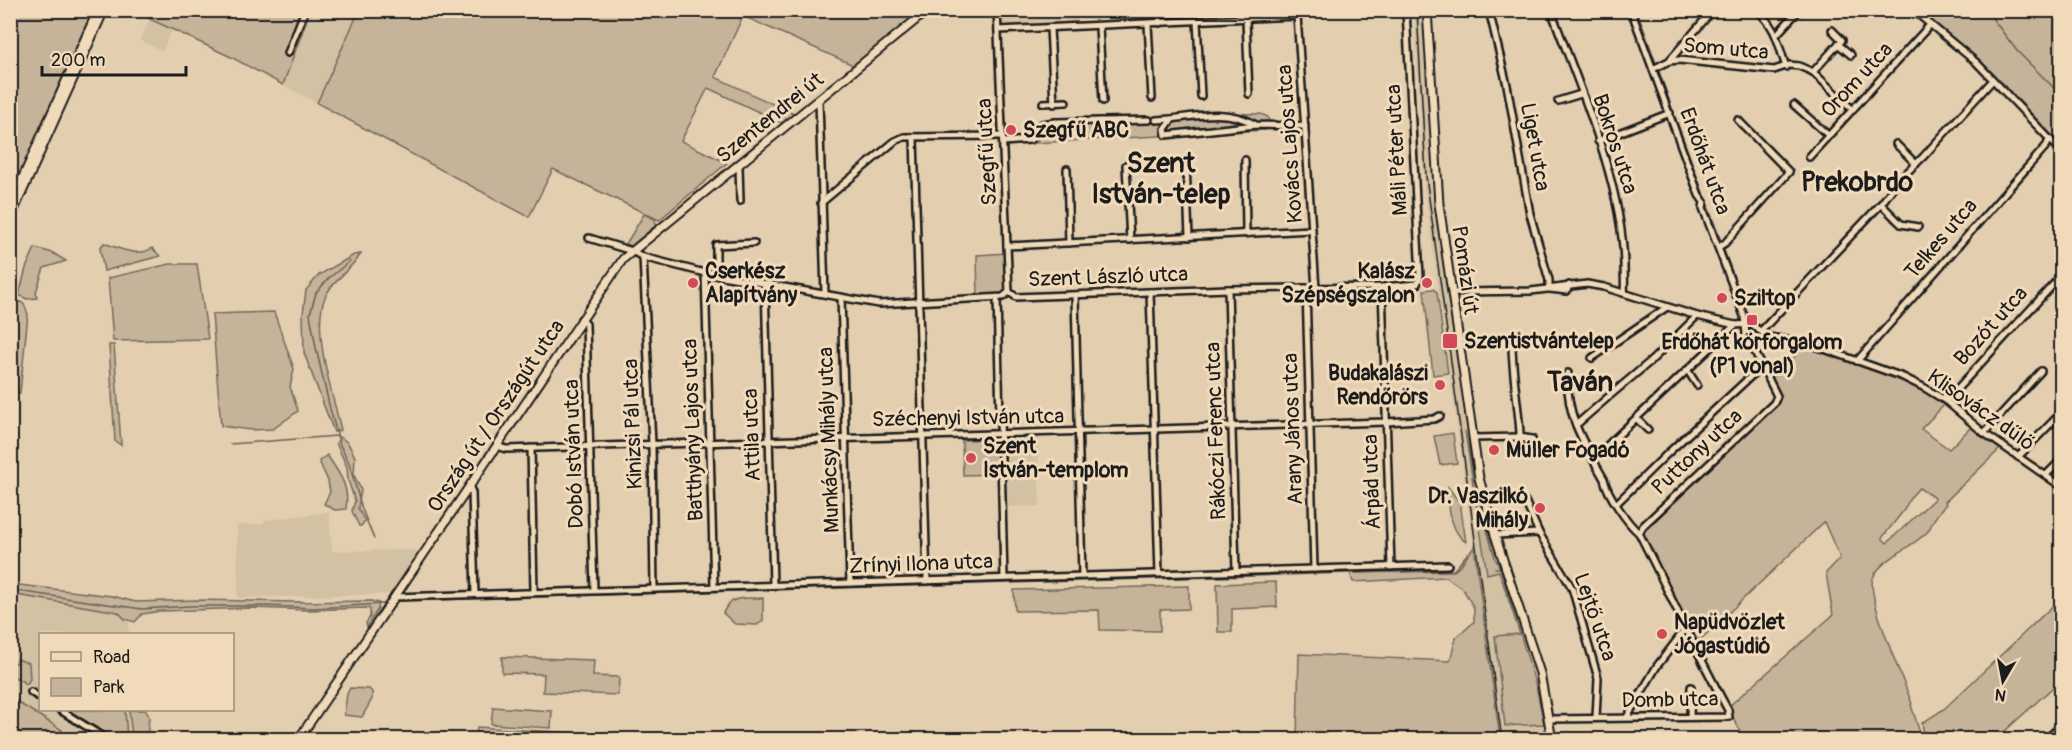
<svg xmlns="http://www.w3.org/2000/svg" width="2072" height="750" font-family="Pangolin,sans-serif">
<rect width="100%" height="100%" fill="#e3cfb0"/>
<filter id="ink" filterUnits="userSpaceOnUse"><feTurbulence type="fractalNoise" baseFrequency=".0167" numOctaves="2"/><feDisplacementMap in="SourceGraphic" scale="12" xChannelSelector="R" yChannelSelector="G"/><feConvolveMatrix kernelMatrix="1 2 1 2 8 2 1 2 1" color-interpolation-filters="sRGB"/></filter>
<g filter="url(#ink)">
<!-- built -->
<g fill="#d3c1a4">
<path d="M311 11H359L317 103 283 85Z"/>
<path d="M1002 11H1077L1078 21 1034 23V27L1002 28Z"/>
<path d="M1414 11H1422L1431 184 1486 574 1499 571 1521 635 1495 636 1505 725 1544 724 1546 739H1500L1424 185Z"/>
<path d="M150 19 172 30 162 51 140 40Z"/>
<path d="M1038 437 1040 506 1007 507 1006 438Z"/>
<path d="M329 512 332 551 420 550 391 594 238 598 237 525 262 524 265 520Z"/>
<path d="M10 594 128 609 129 634H40V710H133L135 739H56L62 730 11 698Z"/>
</g>
<!-- green -->
<g fill="#c6b49a" stroke="#71685b" stroke-width="1.5" fill-rule="evenodd">
<path d="M55 11 70 17V11H92L11 193V16L12 11Z"/>
<path d="M139 11H310L283 85 231 57 150 19Z"/>
<path d="M359 11H923L855 66 743 16 715 77 794 114 782 123 708 88 681 141 727 163 659 220 553 169 529 217 317 103Z"/>
<path d="M1917 11H2061V148L1982 63Z"/>
<path d="M1214 113 1261 114 1268 117 1270 126 1266 130 1035 143 1047 125Z"/>
<path d="M644 214 655 219 656 225 631 246 626 244Z"/>
<path d="M104 243C118 248 139 258 152 248L160 256 104 271 100 248Z"/>
<path d="M35 248 53 253 66 261 44 268 36 292 37 298 27 299 19 295 26 268Z"/>
<path d="M1007 253 1009 292 1003 297 978 299 977 255Z"/>
<path d="M361 254C352 267 335 280 327 293 309 325 333 394 341 430L334 432 304 353 303 314 306 290 319 275 354 255Z"/>
<path d="M170 264H197L208 339 113 341 108 278Z"/>
<path d="M1433 289 1437 292 1448 373 1433 375 1424 290Z"/>
<path d="M10 296 24 304 28 314 20 393H11Z"/>
<path d="M274 312 294 369 290 387 298 411 273 429 251 430 221 426 212 314Z"/>
<path d="M109 345H114L121 445 115 441Z"/>
<path d="M1806 346 1908 381 1944 402 1945 404 1921 429 1949 449 1973 425 2001 448 1945 502 1946 504C1943 508 1938 513 1935 518 1932 522 1931 527 1929 530 1917 545 1880 559 1873 578 1866 597 1904 681 1912 704L1911 705 1922 739H1744L1728 707 1833 615 1826 573 1840 558 1824 522 1698 642 1642 534 1775 404 1779 399 1769 381ZM1919 488 1935 498 1887 543 1882 538 1904 510 1910 498Z"/>
<path d="M1465 431 1483 515 1495 558 1501 570 1536 686 1544 724 1505 726 1495 636 1520 634 1499 571 1487 574Z"/>
<path d="M1453 433 1457 463 1440 465 1434 436Z"/>
<path d="M340 437 348 443 355 457 354 475 361 490 358 508 365 521 361 526H359L352 511 355 501 348 480 347 467 336 443Z"/>
<path d="M996 439 997 474 963 475 962 440Z"/>
<path d="M327 455C339 473 350 486 346 509L335 510 324 504 330 492 328 481 319 461Z"/>
<path d="M1448 487 1460 503 1466 542C1450 532 1448 504 1448 487Z"/>
<path d="M1474 547 1500 739H1297L1299 654 1450 661 1456 638 1474 622V608L1463 589 1446 577 1353 582 1350 573 1454 571 1460 566Z"/>
<path d="M1276 582 1277 607 1232 609V632H1218L1217 584Z"/>
<path d="M11 584 112 596 136 602 197 600 295 602 371 601 379 603 378 609 367 627 366 623 370 617V609L366 608 308 610 251 608 161 611 142 614 135 622 125 619 118 612 11 594Z"/>
<path d="M1189 586V609L1160 610V631L1100 630 1099 610 1015 611 1014 590Z"/>
<path d="M763 598V621L757 625 735 624 723 613C732 594 744 599 763 598Z"/>
<path d="M2061 598V680L1996 739H1925L1922 723 1944 709Z"/>
<path d="M502 657 594 660 593 676 619 677 618 695 543 692 544 674 502 673Z"/>
<path d="M17 659 29 663 30 679 27 684 11 675V662L16 663Z"/>
<path d="M350 688 369 689 372 692V699L362 717 344 715 347 694Z"/>
<path d="M11 698 62 730 56 739H11Z"/>
<path d="M493 707 552 711 551 728 491 724Z"/>
<path d="M68 710H125L127 739H115Z"/>
<path d="M129 710H146L149 717 147 739H136L132 736Z"/>
<path d="M477 727 572 733V739H476Z"/>
</g>
<g fill="none" stroke-linecap="round" stroke-linejoin="round">
<!-- stream -->
<g stroke="#675f54" stroke-width="1.5">
<path d="M1637 10 1656 63"/>
<path d="M1986 10 2017 51 2062 96"/>
<path d="M1659 71 1672 108"/>
<path d="M1673 112 1721 241"/>
<path d="M1723 248 1746 309"/>
<path d="M350 261 329 278 316 293 310 314 316 348 330 409 340 445 349 463 362 509 374 539"/>
<path d="M1473 289H1516"/>
<path d="M1527 289 1540 287"/>
<path d="M230 444 337 436"/>
<path d="M1510 567H1511"/>
<path d="M1495 568H1499"/>
<path d="M10 590 142 609 190 606H263L314 608 383 604"/>
<path d="M399 601 1454 570 1468 553"/>
</g>
<defs>
<g id="minor">
<path d="M997 10 1009 292"/>
<path d="M1159 10 1160 23"/>
<path d="M1313 10 1297 16 1316 288"/>
<path d="M1489 10 1507 85 1530 214 1549 280V289"/>
<path d="M1551 10C1580 89 1622 181 1624 265 1624 274 1625 284 1624 293"/>
<path d="M1631 10 1699 195 1704 202 1703 208 1744 316 1746 334 1777 396 1774 403 1643 526 1639 533"/>
<path d="M1757 10C1778 30 1777 41 1786 67"/>
<path d="M1913 10 1977 63 2062 152"/>
<path d="M1246 19 1249 94"/>
<path d="M1197 21 1201 96"/>
<path d="M1148 24 1152 98"/>
<path d="M1099 27 1103 101"/>
<path d="M1050 28 1054 104"/>
<path d="M998 30 1297 16"/>
<path d="M1777 34 1799 10"/>
<path d="M1838 44 1851 55"/>
<path d="M288 53 305 10"/>
<path d="M1669 61 1713 10"/>
<path d="M1653 69 1669 61 1679 60 1774 70 1789 65 1799 66 1813 72 1853 110"/>
<path d="M1813 72 1842 40 1832 30"/>
<path d="M819 101 825 294"/>
<path d="M1558 101 1581 94"/>
<path d="M1043 103 1066 102"/>
<path d="M1794 105 1828 135"/>
<path d="M1156 120 1172 119"/>
<path d="M1100 121V134"/>
<path d="M1256 125C1230 109 1200 115 1172 119L1165 129 1166 135 1256 125 1305 126"/>
<path d="M914 137 927 581"/>
<path d="M1598 141 1670 113"/>
<path d="M1003 142 1030 140 1036 135 1037 127 1042 124 1055 122 1149 120"/>
<path d="M1896 144 1916 164"/>
<path d="M1809 157 1930 25"/>
<path d="M1245 160 1246 234"/>
<path d="M1186 163 1189 237"/>
<path d="M739 165 740 201"/>
<path d="M1126 165 1130 240"/>
<path d="M1067 169 1069 243"/>
<path d="M821 203 895 141 904 137 1002 136"/>
<path d="M1881 204 1901 224 1918 227"/>
<path d="M589 238 632 251 643 257 705 273 879 304 1003 297 1009 292"/>
<path d="M1007 246 1312 230"/>
<path d="M1719 247 1725 243 1789 172 1738 120"/>
<path d="M643 257 652 444 654 589"/>
<path d="M705 273 714 587"/>
<path d="M716 275V245L754 243"/>
<path d="M765 284 773 585"/>
<path d="M1382 287 1391 567"/>
<path d="M1228 289 1236 571"/>
<path d="M1306 289 1314 569"/>
<path d="M1550 289 1567 291 1569 285"/>
<path d="M1009 292 1016 297 1228 289 1382 287 1417 284 1420 277 1406 10"/>
<path d="M1150 292 1159 574"/>
<path d="M1452 294 1461 292 1531 291 1587 284 1604 287 1697 316 1735 325 1750 324 1769 337 1810 344 1903 377 1925 388 1946 401 1984 433 2062 487"/>
<path d="M1075 296 1082 576"/>
<path d="M841 297 850 583"/>
<path d="M997 298 1004 578"/>
<path d="M581 319 586 324 594 590"/>
<path d="M1762 330 1881 204 1899 180 1923 157 1992 81"/>
<path d="M1512 336C1511 368 1518 401 1520 433L1519 437"/>
<path d="M1592 358 1667 307"/>
<path d="M1857 361 2047 145 2049 139"/>
<path d="M1688 371 1697 385"/>
<path d="M1607 398 1652 360 1697 316"/>
<path d="M1946 401 2062 275"/>
<path d="M1637 419 1648 430"/>
<path d="M1576 425 1606 399"/>
<path d="M1984 433 2041 371"/>
<path d="M1473 438 1519 437 1532 439"/>
<path d="M497 446 506 449 1386 422 1434 419 1440 416"/>
<path d="M531 448 534 592"/>
<path d="M2018 457 2062 412"/>
<path d="M1593 459 1735 325"/>
<path d="M2046 475 2062 459"/>
<path d="M469 487 472 492 475 594"/>
<path d="M1525 501 1539 533 1572 588 1598 678 1596 717"/>
<path d="M1617 503 1668 453 1762 366"/>
<path d="M1495 535 1539 533"/>
<path d="M394 597 1448 565"/>
<path d="M31 692 40 698"/>
<path d="M60 710 108 740"/>
<path d="M1627 717 1657 666 1687 627"/>
<path d="M1690 717 1691 687"/>
<path d="M1550 719 1729 717 1728 710C1696 652 1669 592 1639 533 1628 524 1607 494 1604 479 1584 443 1565 416 1568 373"/>
<path d="M2045 740 2062 725"/>
</g>
<g id="major">
<path d="M1427 10 1439 204 1479 478 1495 535 1540 673 1552 740"/>
<path d="M10 206 98 10"/>
<path d="M10 219 104 10"/>
<path d="M298 740 623 259 928 10"/>
</g>
</defs>
<!-- minor casing -->
<use href="#minor" stroke="#1c1c1c" stroke-width="10"/>
<!-- major casing -->
<use href="#major" stroke="#1c1c1c" stroke-width="11"/>
<!-- minor -->
<use href="#minor" stroke="#f0dab9" stroke-width="5"/>
<!-- major -->
<use href="#major" stroke="#f0dab9" stroke-width="7"/>
<!-- tram -->
<path stroke="#1c1c1c" stroke-width="1.5" d="M1417 10 1426 176 1502 740"/>
</g>
</g>
<!-- markers -->
<g fill="#d1495b" stroke="#f0dab9" stroke-width="2">
<circle cx="1011" cy="130" r="6"/>
<circle cx="693" cy="283" r="6"/>
<circle cx="1427" cy="283" r="6"/>
<circle cx="1722" cy="298" r="6"/>
<rect x="1746" y="314" width="12" height="12" rx="3"/>
<rect x="1442" y="333" width="16" height="16" rx="3"/>
<circle cx="1440" cy="385" r="6"/>
<circle cx="1494" cy="450" r="6"/>
<circle cx="971" cy="458" r="6"/>
<circle cx="1540" cy="508" r="6"/>
<circle cx="1662" cy="634" r="6"/>
</g>
<g text-anchor="middle" dominant-baseline="central" stroke-width="6" stroke-linejoin="round" paint-order="stroke">
<!-- street labels -->
<g font-size="21" fill="#1c1c1c" stroke="#f0dab9">
<text transform="translate(1726 49) rotate(5)">Som utca</text>
<text transform="translate(1857 80) rotate(-47)">Orom utca</text>
<text transform="translate(770 118) rotate(-39)">Szentendrei út</text>
<text transform="translate(1290 144) rotate(-94)">Kovács Lajos utca</text>
<text transform="translate(1615 144) rotate(72)">Bokros utca</text>
<text transform="translate(1535 147) rotate(80)">Liget utca</text>
<text transform="translate(1397 150) rotate(-93)">Máli Péter utca</text>
<text transform="translate(987 152) rotate(-93)">Szegfű utca</text>
<text transform="translate(1705 161) rotate(70)">Erdőhát utca</text>
<text transform="translate(1941 239) rotate(-49)">Telkes utca</text>
<text transform="translate(1465 270) rotate(82)">Pomázi út</text>
<text transform="translate(1108 277) rotate(-2)">Szent László utca</text>
<text transform="translate(1991 326) rotate(-48)">Bozót utca</text>
<text transform="translate(1981 410) rotate(35)">Klisovácz dűlő</text>
<text transform="translate(496 416) rotate(-56)">Ország út / Országút utca</text>
<text transform="translate(968 418) rotate(-1)">Széchenyi István utca</text>
<text transform="translate(633 424) rotate(-92)">Kinizsi Pál utca</text>
<text transform="translate(1293 429) rotate(-92)">Arany János utca</text>
<text transform="translate(693 430) rotate(-92)">Batthyány Lajos utca</text>
<text transform="translate(1216 431) rotate(-92)">Rákóczi Ferenc utca</text>
<text transform="translate(752 435) rotate(-92)">Attila utca</text>
<text transform="translate(829 440) rotate(-92)">Munkácsy Mihály utca</text>
<text transform="translate(1697 452) rotate(-43)">Puttony utca</text>
<text transform="translate(574 454) rotate(-92)">Dobó István utca</text>
<text transform="translate(1372 482) rotate(-92)">Árpád utca</text>
<text transform="translate(921 564) rotate(-2)">Zrínyi Ilona utca</text>
<text transform="translate(1595 617) rotate(71)">Lejtő utca</text>
<text transform="translate(1670 700) rotate(-1)">Domb utca</text>
</g>
<!-- poi labels -->
<g font-size="21" font-weight="bold" fill="#1c1c1c" stroke="#f0dab9" text-anchor="start">
<text x="1023" y="130">Szegfű ABC</text>
<text x="705" y="271">Cserkész<tspan x="705" dy="24">Alapítvány</tspan></text>
<text x="1415" y="271" text-anchor="end">Kalász<tspan x="1415" dy="24">Szépségszalon</tspan></text>
<text x="1734" y="298">Sziltop</text>
<text x="1464" y="341">Szentistvántelep</text>
<text x="1752" y="342" text-anchor="middle">Erdőhát körforgalom<tspan x="1752" dy="24">(P1 vonal)</tspan></text>
<text x="1428" y="373" text-anchor="end">Budakalászi<tspan x="1428" dy="24">Rendőrörs</tspan></text>
<text x="983" y="446">Szent<tspan x="983" dy="24">István-templom</tspan></text>
<text x="1506" y="450">Müller Fogadó</text>
<text x="1528" y="496" text-anchor="end">Dr. Vaszilkó<tspan x="1528" dy="24">Mihály</tspan></text>
<text x="1674" y="622">Napüdvözlet<tspan x="1674" dy="24">Jógastúdió</tspan></text>
</g>
<!-- district labels -->
<g font-size="27" font-weight="bold" fill="#1c1c1c" stroke="#f0dab9">
<text x="1161" y="163">Szent<tspan x="1161" dy="31">István-telep</tspan></text>
<text x="1857" y="182">Prekobrdo</text>
<text x="1580" y="382">Taván</text>
</g>
</g>
<!-- margin -->
<rect width="2072" height="750" fill="none" stroke="#f0dab9" stroke-width="36"/>
<rect x="18" y="18" width="2036" height="714" fill="none" stroke="#1c1c1c" stroke-width="2" filter="url(#ink)"/>
<!-- legend -->
<rect x="39" y="633" width="195" height="78" fill="#f0dab9" stroke="#9b8e7a" stroke-width="1.5"/>
<rect x="51" y="652" width="30" height="9" fill="#f0dab9" stroke="#9b8e7a" stroke-width="1.5"/>
<text x="93" y="663" font-size="18" fill="#1c1c1c">Road</text>
<rect x="51" y="678" width="30" height="18" fill="#c6b49a" stroke="#9b8e7a" stroke-width="1.5"/>
<text x="93" y="693" font-size="18" fill="#1c1c1c">Park</text>
<!-- north arrow -->
<g transform="translate(2003 681) rotate(190)" stroke="#f0dab9" stroke-width="4.5" paint-order="stroke">
<path d="M0-4.5L10 22L0 15L-10 22Z" fill="#1c1c1c"/>
<text y="-9" font-size="16" font-weight="bold" text-anchor="middle" fill="#1c1c1c">N</text>
</g>
<!-- scale -->
<path d="M42 66v9h144v-9" fill="none" stroke="#1c1c1c" stroke-width="3"/>
<text x="51" y="66" font-size="18" fill="#1c1c1c" stroke="#f0dab9" stroke-width="4.5" paint-order="stroke">200 m</text>
</svg>
